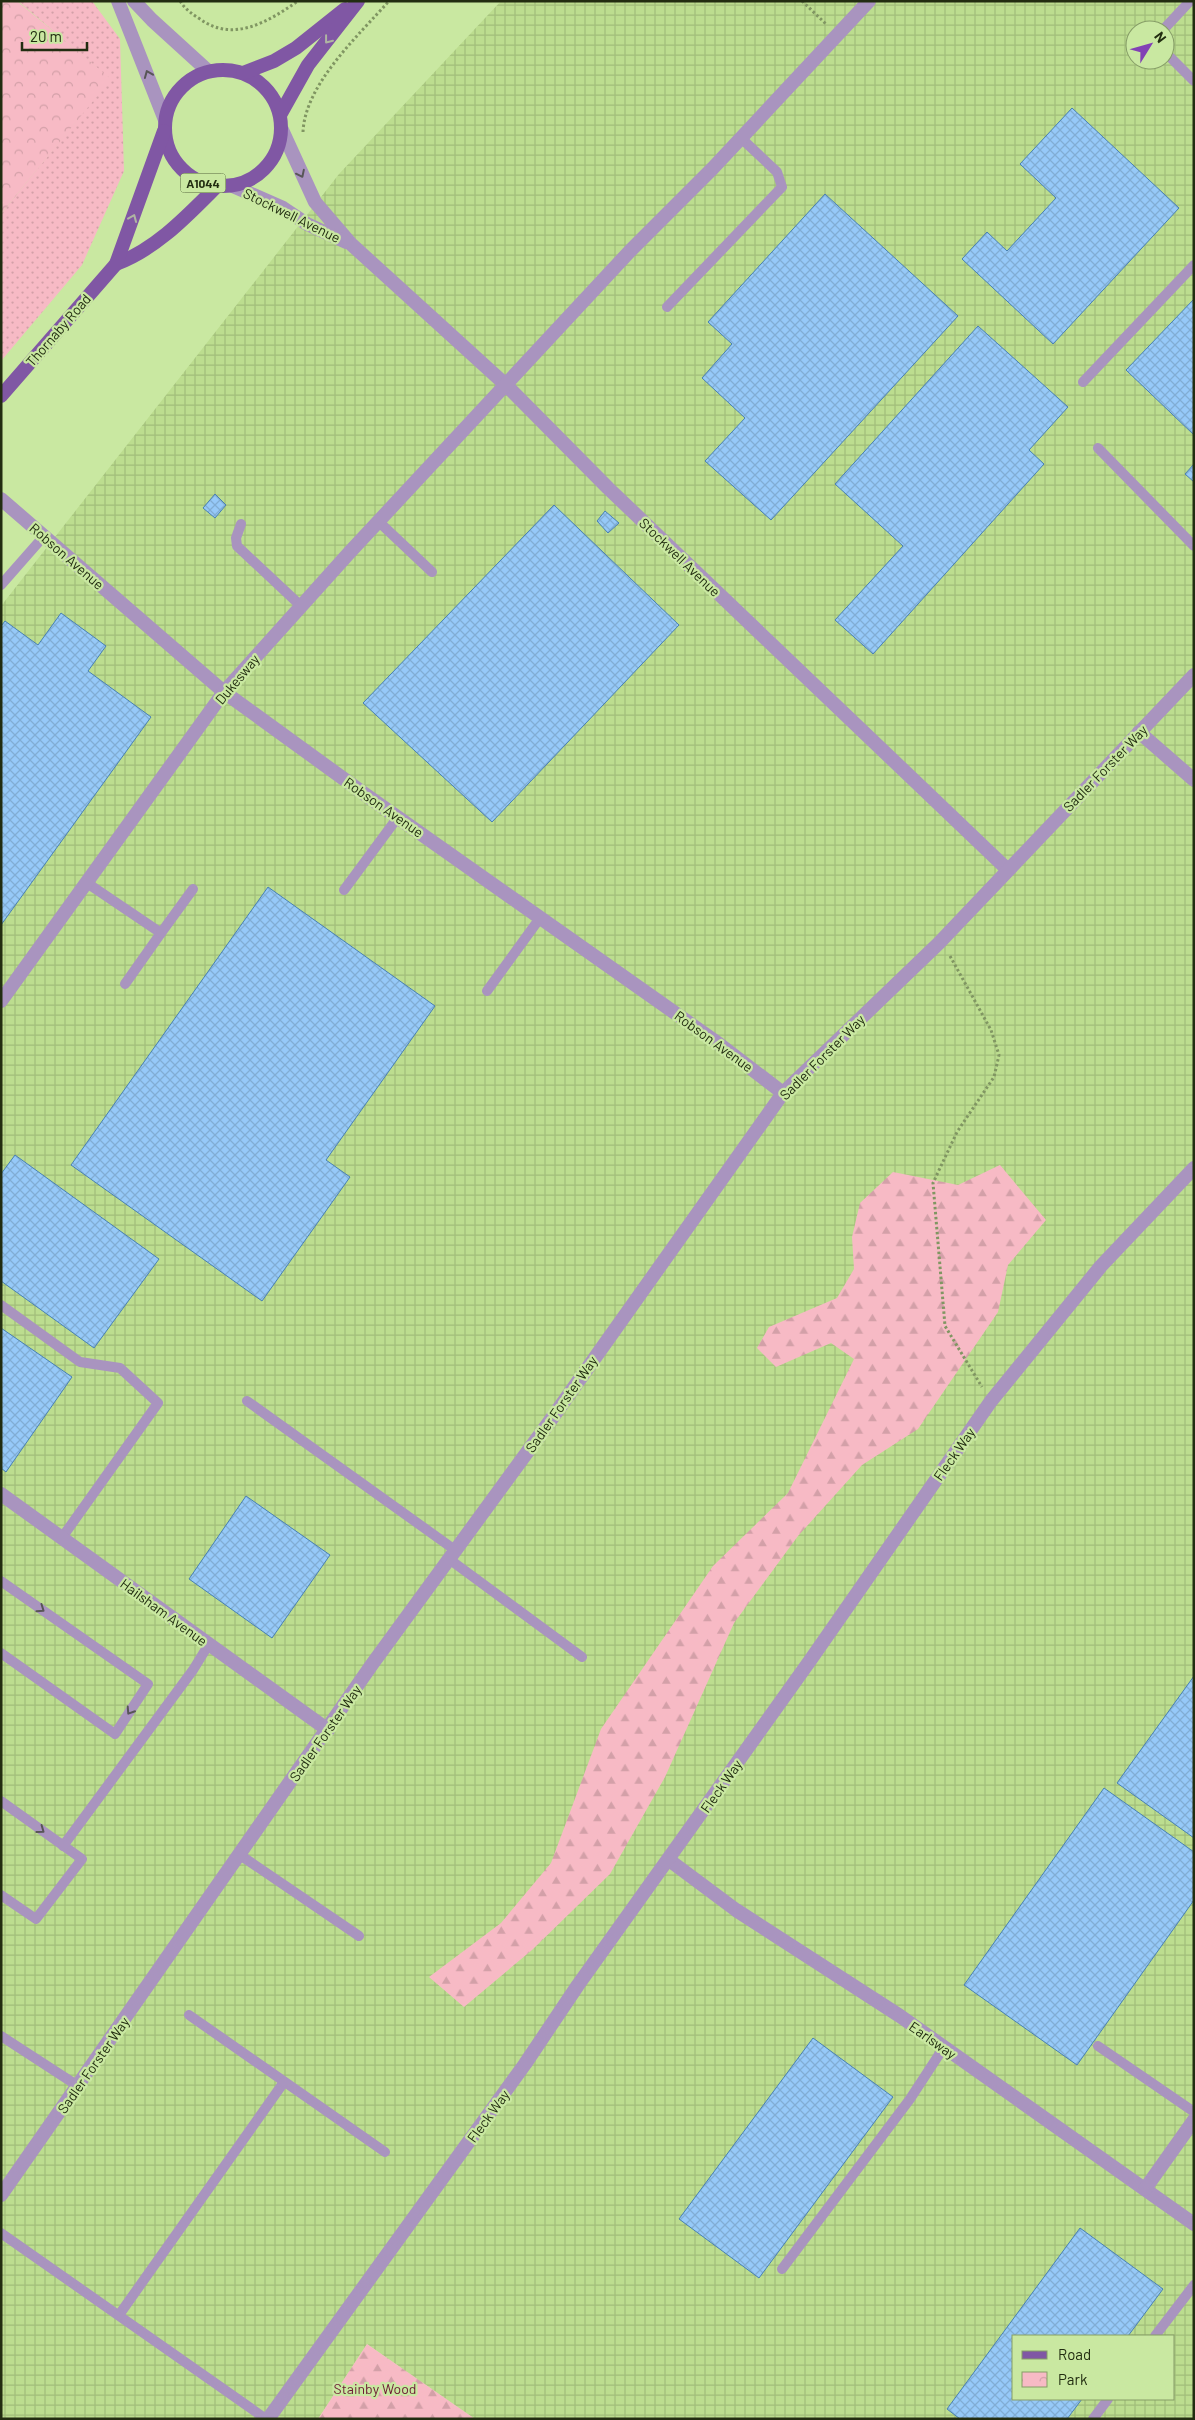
<svg xmlns="http://www.w3.org/2000/svg" width="1195" height="2420" font-family="Barlow,sans-serif">
<defs>
<pattern id="industrial-grid" width="8" height="8" patternUnits="userSpaceOnUse" patternTransform="scale(1.25)"><rect width="8" height="8" fill="#bcdd8f"/><path d="M0 4h8M4 0v8" fill="none" stroke="#a1be7a"/></pattern>
<pattern id="grass-dots" width="8" height="8" patternUnits="userSpaceOnUse" patternTransform="scale(1.25)"><rect width="8" height="8" fill="#f7bac5"/><path d="M2 2h.1M6 6h.1" fill="none" stroke="#d3a0a8" stroke-width="1.8" stroke-linecap="round"/></pattern>
<pattern id="forest-firs" width="22" height="20" patternUnits="userSpaceOnUse" patternTransform="scale(1.25)"><rect width="22" height="20" fill="#f7bac5"/><path d="M5 1l3.5 6h-7zM16 11l3.5 6h-7z" fill="#d3a0a8"/></pattern>
<pattern id="park-crowns" width="20" height="18" patternUnits="userSpaceOnUse" patternTransform="scale(1.25)"><rect width="20" height="18" fill="#f7bac5"/><path d="M2 6a3 3 0 1 1 6 0M12 15a3 3 0 1 1 6 0" fill="none" stroke="#d3a0a8"/></pattern>
<pattern id="building-cross-hatch" width="8" height="8" patternUnits="userSpaceOnUse" patternTransform="scale(1.25)"><rect width="8" height="8" fill="#96c9f8"/><path d="M0 0l8 8M0 8l8-8" fill="none" stroke="#81add4"/></pattern>
</defs>
<rect width="100%" height="100%" fill="#c9e8a1"/>
<!-- industrial -->
<path fill="url(#industrial-grid)" fill-rule="evenodd" d="M501 1H1194V2419H475L367 2344 318 2419H1V606L339 174ZM1135 30H1165V60H1135ZM1014 2336H1174V2399H1014Z"/>
<!-- grass -->
<path fill="url(#grass-dots)" d="M18 1H92L120 39 124 171 82 265 1 361V214L110 79Z"/>
<!-- forest -->
<g fill="url(#forest-firs)">
<path d="M1000 1165 1046 1220 1008 1265 998 1312 918 1429 862 1465 798 1536 734 1623 665 1777 610 1874 532 1950 464 2007 429 1977 501 1923 551 1863 601 1729 713 1566 788 1493 854 1359 831 1343 776 1367 757 1348 769 1327 837 1298 854 1269 852 1237 860 1203 893 1172 958 1185Z"/>
<path d="M367 2344 475 2419H318Z"/>
</g>
<!-- park -->
<path fill="url(#park-crowns)" d="M1 1H17L111 79 1 214Z"/>
<!-- building -->
<g fill="url(#building-cross-hatch)" stroke="#4881b2">
<path d="M1072 108 1179 208 1053 344 962 259 987 232 1007 251 1056 198 1020 164Z"/>
<path d="M825 194 958 316 771 520 705 461 745 418 702 378 732 344 708 322Z"/>
<path d="M1194 299V435L1126 370Z"/>
<path d="M978 326 1068 407 1029 450 1044 464 873 654 835 620 903 546 835 484Z"/>
<path d="M1194 464V482L1185 474Z"/>
<path d="M215 494 226 505 215 518 203 508Z"/>
<path d="M554 505 679 625 492 822 363 703Z"/>
<path d="M605 511 619 523 608 533 597 521Z"/>
<path d="M61 613 106 646 88 671 151 717 1 925V626L5 621 38 645Z"/>
<path d="M268 887 435 1006 326 1160 350 1177 262 1301 71 1165Z"/>
<path d="M15 1155 159 1259 94 1348 1 1281V1174Z"/>
<path d="M1 1328 72 1377 6 1472 1 1468Z"/>
<path d="M246 1496 330 1555 272 1638 189 1579Z"/>
<path d="M1194 1676V1838L1117 1783Z"/>
<path d="M1104 1788 1194 1852V1900L1077 2065 964 1985Z"/>
<path d="M813 2038 893 2097 759 2278 679 2219Z"/>
<path d="M1080 2228 1163 2289 1128 2336H1014V2399H1082L1067 2419H960L947 2409Z"/>
</g>
<g fill="none" stroke-linecap="round" stroke-linejoin="round">
<!-- path -->
<g stroke="#809662" stroke-width="3" stroke-dasharray="2.5 2.5" stroke-linecap="butt">
<path d="M180 1C185 9 192 14 200 19 233 43 268 22 298 1"/>
<path d="M802 1 826 24"/>
<path d="M303 132C305 84 359 35 389 1"/>
<path d="M950 956 991 1030 999 1055 994 1077 957 1132 933 1183 945 1326 982 1387"/>
</g>
<!-- service -->
<g stroke="#a994bf" stroke-width="10">
<path d="M1163 30 1190 1"/>
<path d="M1165 52 1194 81"/>
<path d="M667 307 782 187 777 172 741 138"/>
<path d="M1083 382 1194 265"/>
<path d="M1098 448 1194 546"/>
<path d="M378 521 432 572"/>
<path d="M241 524 236 538 237 546 301 606"/>
<path d="M1 585 44 536"/>
<path d="M87 883 161 933 125 984"/>
<path d="M344 890 398 817"/>
<path d="M161 933 193 889"/>
<path d="M487 991 540 918"/>
<path d="M1 1305 80 1362 120 1368 158 1403 61 1539"/>
<path d="M247 1401 455 1550"/>
<path d="M449 1559 582 1657"/>
<path d="M1 1581 148 1684 115 1734 1 1653"/>
<path d="M1 1801 82 1859 36 1919 1 1895"/>
<path d="M63 1846 193 1670 209 1644"/>
<path d="M240 1855 359 1936"/>
<path d="M189 2015 385 2152"/>
<path d="M1 2036 78 2086"/>
<path d="M1098 2046 1194 2112"/>
<path d="M1 2233 266 2419"/>
<path d="M782 2269 910 2099 944 2047"/>
<path d="M119 2315 284 2082"/>
<path d="M1155 2336 1194 2285"/>
<path d="M1093 2419 1108 2399"/>
</g>
<!-- minor -->
<g stroke="#a994bf" stroke-width="14">
<path d="M282 130 315 202 351 244 506 385 608 488 1008 870"/>
<path d="M233 186 283 208 307 224 346 242"/>
<path d="M1 499 224 692 366 795 719 1044 783 1093"/>
<path d="M1139 732 1194 780"/>
<path d="M1 1001 224 692 349 553 630 251 713 168 869 1"/>
<path d="M1 1494 328 1730"/>
<path d="M669 1860 736 1910 900 2016 1194 2224"/>
<path d="M1145 2189 1194 2120"/>
<path d="M1 2195 373 1663 550 1421 783 1093 939 943 1194 675"/>
<path d="M268 2419 525 2064 578 1985 809 1662 991 1401 1101 1266 1194 1168"/>
</g>
<!-- tertiary -->
<g stroke="#a994bf" stroke-width="14">
<path d="M118 1 165 120"/>
<path d="M134 1 152 20 208 71"/>
</g>
<!-- primary -->
<g stroke="#8057a4" stroke-width="14">
<circle cx="223" cy="128" r="58"/>
<path d="M243 73 274 61 296 48 345 9"/>
<path d="M280 115 308 65 358 1"/>
<path d="M116 264C156 249 186 217 216 187"/>
<path d="M1 396 116 264 164 131"/>
</g>
</g>
<!-- one-way arrows -->
<defs><path id="oneway-chevron" d="M-2-3.5L2.5 0L-2 3.5" fill="none" stroke-width="1.6" stroke-linecap="round" stroke-linejoin="round" transform="scale(1.25)"/></defs>
<g stroke="#afb5a2">
<use href="#oneway-chevron" transform="translate(328 40) rotate(128)"/>
<use href="#oneway-chevron" transform="translate(133 218) rotate(-67)"/>
</g>
<g stroke="#585657">
<use href="#oneway-chevron" transform="translate(148 74) rotate(-112)"/>
<use href="#oneway-chevron" transform="translate(301 174) rotate(64)"/>
<use href="#oneway-chevron" transform="translate(41 1609) rotate(35)"/>
<use href="#oneway-chevron" transform="translate(130 1711) rotate(123)"/>
<use href="#oneway-chevron" transform="translate(41 1830) rotate(36)"/>
</g>
<g text-anchor="middle" dominant-baseline="central" stroke-width="4.5" stroke-linejoin="round" paint-order="stroke">
<!-- shield labels -->
<rect fill="#c9e8a1" stroke="#54653c" stroke-width="1" x="180.5" y="173.5" width="45" height="19" rx="4"/>
<g font-size="12" font-weight="bold" fill="#222d11">
<text x="203" y="183">A1044</text>
</g>
<!-- street labels -->
<g font-size="14" fill="#222d11" stroke="#c9e8a1">
<text transform="translate(292 215) rotate(26)">Stockwell Avenue</text>
<text transform="translate(58 330) rotate(-49)">Thornaby Road</text>
<text transform="translate(67 556) rotate(41)">Robson Avenue</text>
<text transform="translate(680 557) rotate(44)">Stockwell Avenue</text>
<text transform="translate(237 679) rotate(-50)">Dukesway</text>
<text transform="translate(1105 768) rotate(-46)">Sadler Forster Way</text>
<text transform="translate(384 807) rotate(35)">Robson Avenue</text>
<text transform="translate(714 1041) rotate(36)">Robson Avenue</text>
<text transform="translate(822 1057) rotate(-45)">Sadler Forster Way</text>
<text transform="translate(561 1404) rotate(-55)">Sadler Forster Way</text>
<text transform="translate(954 1454) rotate(-55)">Fleck Way</text>
<text transform="translate(164 1612) rotate(36)">Hailsham Avenue</text>
<text transform="translate(325 1733) rotate(-55)">Sadler Forster Way</text>
<text transform="translate(721 1786) rotate(-55)">Fleck Way</text>
<text transform="translate(933 2040) rotate(35)">Earlsway</text>
<text transform="translate(93 2065) rotate(-55)">Sadler Forster Way</text>
<text transform="translate(488 2116) rotate(-54)">Fleck Way</text>
</g>
<!-- park labels -->
<g font-size="14" fill="#6c1a33" stroke="#c9e8a1">
<text x="375" y="2388">Stainby Wood</text>
</g>
</g>
<!-- border -->
<rect width="1195" height="2420" fill="none" stroke="#222d11" stroke-width="5"/>
<!-- legend -->
<rect x="1012" y="2335" width="162" height="65" fill="#c9e8a1" stroke="#869d67"/>
<rect x="1022" y="2351" width="25" height="8" fill="#8057a4" stroke="#869d67"/>
<text x="1058" y="2360" font-size="15" fill="#222d11">Road</text>
<rect x="1022" y="2372" width="25" height="15" fill="url(#park-crowns)" stroke="#869d67"/>
<text x="1058" y="2385" font-size="15" fill="#222d11">Park</text>
<!-- north arrow -->
<g transform="translate(1150 45) rotate(53)"><circle r="24" fill="#c9e8a1" stroke="#869d67"/>
<path d="M0-4L9 19L0 12L-9 19Z" fill="#8241b5"/>
<text y="-8" font-size="14" font-weight="bold" text-anchor="middle" fill="#222d11">N</text>
</g>
<!-- scale -->
<path d="M22 42v8h65v-8" fill="none" stroke="#222d11" stroke-width="2.5"/>
<text x="30" y="42" font-size="15" fill="#222d11" stroke="#c9e8a1" stroke-width="4" paint-order="stroke">20 m</text>
</svg>
